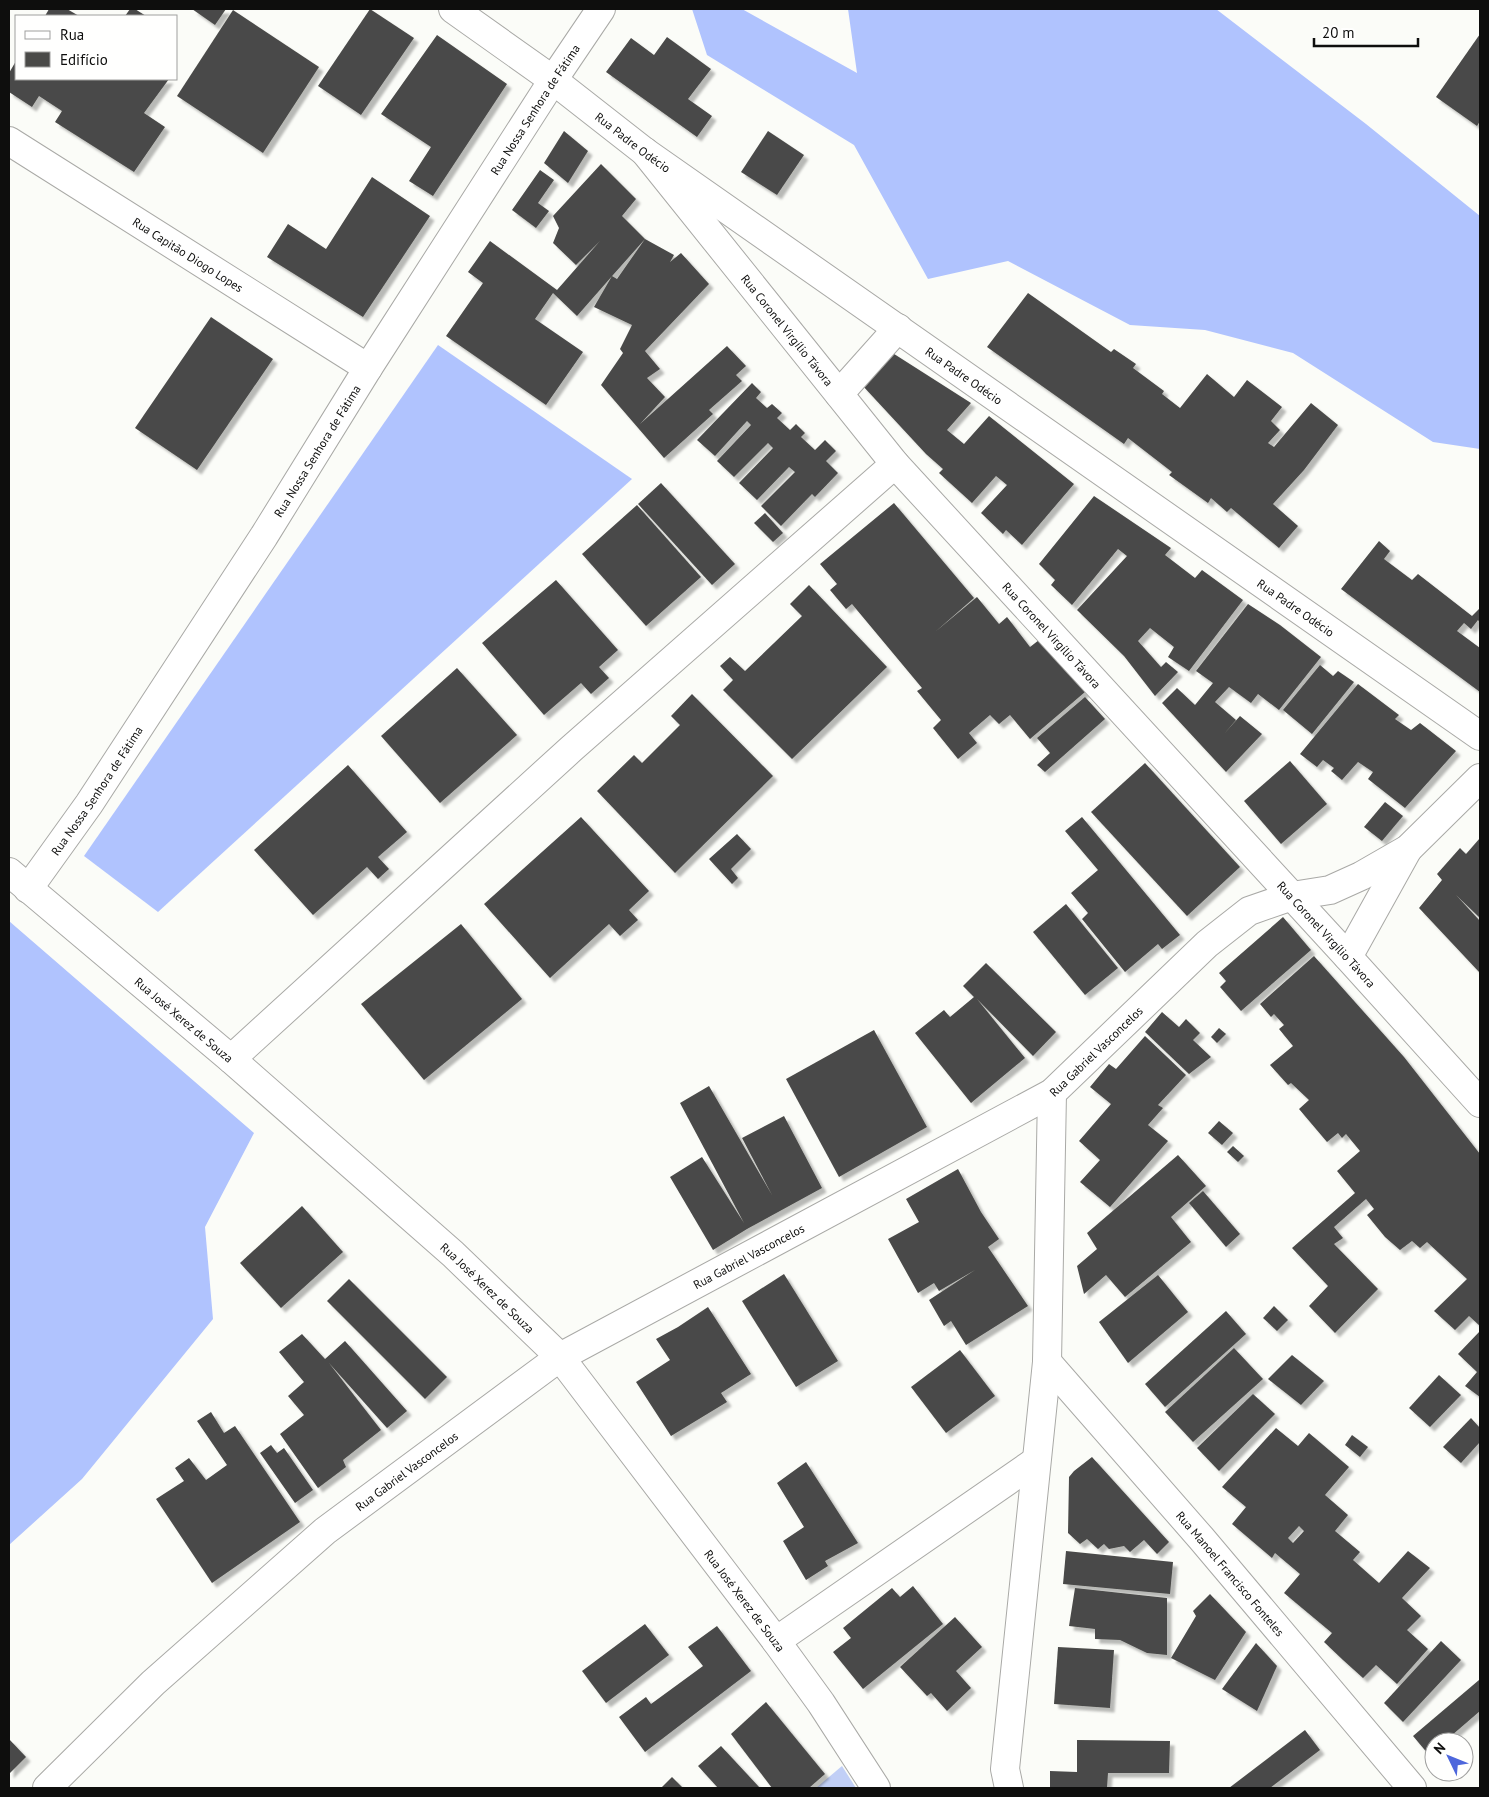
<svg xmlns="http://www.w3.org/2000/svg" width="1489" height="1797" font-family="'PT Sans',sans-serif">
<defs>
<filter id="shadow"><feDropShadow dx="4.5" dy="4.5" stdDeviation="1" flood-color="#0004"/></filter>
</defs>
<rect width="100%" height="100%" fill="#fbfcf8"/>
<!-- green -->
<path fill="#c1cff6" d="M842 1766 856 1788H816Z"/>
<!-- forest -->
<g fill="#b0c3fe">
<path d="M692 9H742L857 73 848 9H1216L1366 124 1480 216V449L1433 442 1293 353 1205 330 1130 325 1008 261 928 279 854 145 707 55Z"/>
<path d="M438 345 632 479 158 912 84 856Z"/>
<path d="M9 921 254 1133 205 1227 213 1319 82 1479 9 1545Z"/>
</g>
<!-- building -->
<g fill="#4a4a48" fill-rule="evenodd" filter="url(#shadow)">
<path d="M49 9H67L79 16H45Z"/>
<path d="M130 9H135L146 16H125Z"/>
<path d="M192 9H226L215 25Z"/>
<path d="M370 9 414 38 361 115 318 86Z"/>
<path d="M233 10 319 67 263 153 177 96Z"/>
<path d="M1480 34V121L1477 126 1436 97Z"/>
<path d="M437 35 507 84 433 196 409 181 431 147 381 114Z"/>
<path d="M667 37 711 69 688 99 712 116 697 137 606 72 631 38 654 55Z"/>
<path d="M16 61V79H169L144 113 165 127 134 172 55 122 62 111 39 96 32 107 9 92V73Z"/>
<path d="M564 131 588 151 568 183 544 163Z"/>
<path d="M768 131 804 155 777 195 741 172Z"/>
<path d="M601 164 636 199 622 216 645 239 674 255 670 262 681 253 709 284 645 351 660 369 647 378 665 397 640 424 727 346 746 366 736 375 742 381 709 410 713 414 664 458 601 385 623 353 620 349 632 325 594 307 612 276 617 279 645 239 613 275 577 316 553 293 535 319 583 352 546 405 446 336 483 283 468 272 490 241 557 290 600 241 576 265 553 243 559 228 553 216Z"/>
<path d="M540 170 554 180 538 203 549 211 536 228 512 210Z"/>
<path d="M372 177 430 216 363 317 267 257 288 224 326 249Z"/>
<path d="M1028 293 1111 352 1114 349 1136 364 1133 368 1164 391 1162 394 1180 408 1207 374 1234 397 1247 380 1282 407 1271 421 1280 430 1268 443 1274 447 1311 403 1338 425 1304 470 1273 504 1298 526 1279 548 1231 508 1227 512 1211 498 1208 503 1169 475 1172 472 1128 438 1124 444 987 347Z"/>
<path d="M211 317 273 359 197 470 135 428Z"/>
<path d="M891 352 971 403 947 430 964 444 989 416 1074 484 1022 545 1006 530 1003 534 981 513 1007 485 996 476 972 503 939 473 943 469 926 454 862 385Z"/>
<path d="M752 383 761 392 756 398 767 408 772 404 782 413 777 418 790 430 796 424 805 433 801 437 815 450 825 440 836 451 826 461 838 473 815 497 812 494 781 526 761 506 795 472 789 467 757 500 739 483 773 448 768 443 734 477 717 461 751 425 747 421 715 456 697 440Z"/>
<path d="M661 483 735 564 712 585 638 504Z"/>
<path d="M1094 496 1171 548 1165 555 1195 578 1202 570 1243 600 1189 671 1168 657 1174 647 1150 628 1138 641 1161 667 1166 662 1178 672 1155 696 1124 656 1077 610 1127 556 1118 549 1072 605 1051 585 1055 580 1039 564Z"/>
<path d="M894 503 974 598 935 632 977 597 999 624 1007 617 1030 647 1039 640 1065 667 1085 692 1030 739 1010 715 999 724 990 715 969 733 977 743 958 759 933 728 941 720 917 691 922 688 852 604 846 609 830 590 837 584 820 564Z"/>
<path d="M637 505 701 577 646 626 582 554Z"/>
<path d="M765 513 783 533 773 542 754 523Z"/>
<path d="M1379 541 1390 551 1384 559 1412 580 1418 574 1472 616 1480 608V623L1478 620 1471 629 1464 623 1457 631 1480 648V692L1341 589Z"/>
<path d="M556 580 618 650 599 667 609 678 591 694 581 683 544 715 482 643Z"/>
<path d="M809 585 887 667 792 759 723 690 733 680 720 666 730 657 745 671 802 616 790 604Z"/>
<path d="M1248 604 1280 625 1321 657 1279 710 1258 694 1251 703 1229 687 1215 702 1236 720 1224 734 1240 716 1262 734 1226 772 1162 703 1177 688 1195 705 1213 683 1196 671Z"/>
<path d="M1320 665 1333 676 1338 671 1354 682 1312 734 1283 710Z"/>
<path d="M457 668 517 735 440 803 381 736Z"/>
<path d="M1358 684 1399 715 1395 719 1411 730 1420 723 1456 751 1405 808 1368 779 1373 772 1358 762 1342 780 1331 771 1334 768 1323 760 1317 767 1300 754Z"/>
<path d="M692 694 773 776 675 873 597 791 634 755 642 763 680 725 671 716Z"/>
<path d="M1085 697 1105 719 1045 772 1037 765 1050 753 1037 738Z"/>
<path d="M1290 761 1327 804 1281 844 1244 801Z"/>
<path d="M1145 763 1240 867 1187 916 1091 812Z"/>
<path d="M348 765 407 832 378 857 389 869 378 879 367 867 313 915 254 850Z"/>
<path d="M1385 802 1403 816 1382 841 1364 827Z"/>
<path d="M581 817 649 891 629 910 638 920 620 936 609 924 550 978 484 904Z"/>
<path d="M1082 817 1180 935 1162 949 1158 944 1125 972 1082 919 1088 913 1071 893 1098 870 1065 831Z"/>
<path d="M737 834 751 849 731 869 738 878 732 884 709 859Z"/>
<path d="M1480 838V918L1456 895 1480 921V973L1419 908 1442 880 1437 874 1460 848 1466 854Z"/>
<path d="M1066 904 1118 968 1085 995 1033 932Z"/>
<path d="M1283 917 1311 950 1241 1011 1220 987 1226 981 1219 973Z"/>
<path d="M461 924 522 999 424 1080 361 1004Z"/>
<path d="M1314 956 1404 1057 1480 1154V1326L1469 1316 1455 1330 1434 1311 1467 1279 1427 1242 1420 1248 1412 1241 1400 1250 1385 1237 1367 1215 1374 1209 1366 1199 1334 1227 1343 1238 1334 1244 1378 1289 1335 1333 1309 1306 1328 1286 1292 1248 1355 1193 1337 1171 1360 1151 1346 1134 1342 1138 1338 1133 1327 1142 1299 1109 1309 1100 1291 1083 1288 1085 1270 1065 1293 1046 1279 1029 1284 1025 1274 1014 1271 1017 1260 1004Z"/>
<path d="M986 963 1056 1032 1033 1056 977 999 1025 1058 971 1103 915 1033 944 1010 950 1017 974 997 963 986Z"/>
<path d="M1162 1012 1179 1027 1186 1019 1200 1033 1193 1040 1211 1057 1189 1074 1145 1032Z"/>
<path d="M1219 1028 1226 1034 1217 1043 1211 1037Z"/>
<path d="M874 1030 927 1127 839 1177 786 1079Z"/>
<path d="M1145 1036 1186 1075 1158 1105 1163 1108 1148 1125 1168 1141 1110 1207 1080 1182 1100 1160 1079 1141 1111 1104 1090 1087 1109 1064 1116 1069Z"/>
<path d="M709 1086 772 1195 742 1138 784 1116 822 1188 747 1229 713 1250 670 1177 702 1157 744 1223 680 1103Z"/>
<path d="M1219 1121 1233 1133 1222 1145 1208 1133Z"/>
<path d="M1233 1146 1244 1156 1238 1162 1227 1152Z"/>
<path d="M1178 1155 1206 1186 1171 1217 1191 1242 1125 1297 1106 1275 1084 1294 1077 1266 1097 1249 1087 1233Z"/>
<path d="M958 1169 981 1212 999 1239 988 1247 1028 1306 966 1345 951 1321 944 1326 929 1300 975 1270 939 1291 934 1283 918 1293 888 1239 919 1222 906 1199Z"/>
<path d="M1203 1191 1240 1234 1226 1247 1189 1203Z"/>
<path d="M302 1206 343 1252 281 1308 240 1263Z"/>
<path d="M784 1274 838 1361 796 1387 742 1301Z"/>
<path d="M1158 1275 1188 1312 1128 1363 1099 1322Z"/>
<path d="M349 1279 447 1377 425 1399 327 1301Z"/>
<path d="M1274 1306 1288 1320 1277 1331 1263 1318Z"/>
<path d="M708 1307 751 1374 721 1393 727 1402 671 1436 636 1382 670 1360 656 1339 678 1327Z"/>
<path d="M1226 1311 1246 1334 1165 1407 1145 1384Z"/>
<path d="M1480 1331V1397L1465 1386 1477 1372 1458 1354Z"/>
<path d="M302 1334 325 1359 345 1341 407 1411 387 1428 329 1363 381 1430 343 1460 346 1467 318 1488 280 1434 304 1415 288 1396 304 1382 279 1352Z"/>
<path d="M1234 1348 1263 1379 1193 1442 1165 1412Z"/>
<path d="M960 1350 995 1396 946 1433 911 1387Z"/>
<path d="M1292 1355 1324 1381 1301 1405 1268 1379Z"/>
<path d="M1439 1375 1461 1395 1430 1427 1409 1408Z"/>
<path d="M1253 1394 1275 1414 1219 1471 1197 1448Z"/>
<path d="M211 1412 224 1433 235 1426 300 1522 212 1583 156 1499 184 1481 175 1468 189 1458 206 1480 227 1465 197 1421Z"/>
<path d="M1471 1418 1480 1428V1442L1461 1463 1443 1447Z"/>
<path d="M1276 1428 1298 1446 1309 1433 1349 1467 1325 1495 1348 1515 1335 1531 1360 1552 1353 1560 1379 1583 1408 1551 1430 1568 1402 1598 1421 1616 1407 1630 1428 1649 1397 1684 1376 1665 1363 1678 1343 1660 1324 1642 1332 1633 1284 1593 1300 1574 1275 1553 1272 1558 1232 1524 1246 1507 1222 1487ZM1299 1526 1304 1531 1293 1543 1288 1538Z"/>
<path d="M1352 1435 1368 1447 1360 1457 1345 1445Z"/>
<path d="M271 1445 277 1453 284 1448 313 1490 295 1503 260 1453Z"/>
<path d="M1092 1457 1169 1542 1157 1554 1144 1540 1130 1552 1124 1546 1109 1549 1104 1544 1098 1549 1087 1539 1080 1544 1068 1533 1069 1477 1074 1471Z"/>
<path d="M806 1462 858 1543 825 1561 828 1566 806 1580 783 1541 804 1527 777 1483Z"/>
<path d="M1066 1551 1173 1562 1170 1594 1063 1584Z"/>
<path d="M913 1586 943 1624 863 1689 833 1652 851 1638 843 1628 892 1588 900 1597Z"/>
<path d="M1075 1588 1167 1598V1655L1147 1653 1120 1640 1095 1639V1629L1069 1626Z"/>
<path d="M1210 1594 1246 1632 1215 1680 1171 1658 1196 1616 1193 1611Z"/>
<path d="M955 1617 982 1647 956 1671 971 1688 947 1711 931 1693 927 1696 900 1667Z"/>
<path d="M645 1624 669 1655 606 1703 582 1671Z"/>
<path d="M717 1626 751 1671 645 1752 619 1717 646 1697 651 1704 703 1666 688 1647Z"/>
<path d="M1441 1641 1461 1660 1403 1722 1384 1703Z"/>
<path d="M1256 1643 1277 1666 1257 1711 1222 1689Z"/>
<path d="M1058 1647 1114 1650 1110 1708 1054 1704Z"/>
<path d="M1479 1680 1480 1682V1711L1444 1742H1434V1750L1429 1755 1413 1736Z"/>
<path d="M766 1702 825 1774 809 1788H772L731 1734Z"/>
<path d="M1305 1730 1320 1750 1270 1788H1229Z"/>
<path d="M9 1739 26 1757 9 1774Z"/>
<path d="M1077 1740 1170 1741 1169 1773H1108L1107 1788H1050V1771L1077 1772Z"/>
<path d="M721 1746 760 1788H718L698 1766Z"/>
<path d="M672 1777 683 1788H661Z"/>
</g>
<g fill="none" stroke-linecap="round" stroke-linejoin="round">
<defs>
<g id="minor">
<path id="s1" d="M453 9 553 80 645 152 1480 736"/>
<path id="s2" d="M9 141 368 368"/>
<path id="s3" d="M645 152 895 464 1348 957 1480 1103"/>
<path d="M839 394 898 328"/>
<path id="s4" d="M9 872 231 1059 453 1254 560 1357 776 1641 821 1703 876 1788"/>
<path id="s5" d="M28 889 89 804 264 536 368 368 553 80 601 9"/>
<path d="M1348 957 1408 849"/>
<path d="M231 1059 571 749 895 464"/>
<path id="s6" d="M1047 1362 1201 1538 1412 1788"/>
<path d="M776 1641 1036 1461"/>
<path id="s7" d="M47 1788 153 1683 325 1531 560 1357 1052 1093 1207 944 1249 911 1292 896 1330 890 1361 876 1408 849 1480 778"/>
<path d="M1009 1788 1005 1769 1047 1362 1052 1093"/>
</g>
</defs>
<!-- minor casing -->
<use href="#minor" stroke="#a9a9a6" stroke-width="30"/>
<!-- minor -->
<use href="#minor" stroke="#fff" stroke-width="28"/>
</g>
<g text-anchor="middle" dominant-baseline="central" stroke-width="5" stroke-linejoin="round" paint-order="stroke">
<!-- street labels -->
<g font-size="12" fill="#0e0e0d" stroke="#fffffe">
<text stroke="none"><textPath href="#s5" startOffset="930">Rua Nossa Senhora de Fátima</textPath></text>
<text stroke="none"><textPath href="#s1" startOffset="224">Rua Padre Odécio</textPath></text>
<text stroke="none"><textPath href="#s2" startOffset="212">Rua Capitão Diogo Lopes</textPath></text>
<text stroke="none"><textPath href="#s3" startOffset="228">Rua Coronel Virgílio Távora</textPath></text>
<text stroke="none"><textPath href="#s1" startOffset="629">Rua Padre Odécio</textPath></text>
<text stroke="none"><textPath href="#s5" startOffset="525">Rua Nossa Senhora de Fátima</textPath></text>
<text stroke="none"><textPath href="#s1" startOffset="1034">Rua Padre Odécio</textPath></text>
<text stroke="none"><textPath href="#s3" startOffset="632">Rua Coronel Virgílio Távora</textPath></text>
<text stroke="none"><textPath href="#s5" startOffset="120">Rua Nossa Senhora de Fátima</textPath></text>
<text stroke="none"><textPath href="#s3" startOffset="1038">Rua Coronel Virgílio Távora</textPath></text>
<text stroke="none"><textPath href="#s4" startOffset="229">Rua José Xerez de Souza</textPath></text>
<text stroke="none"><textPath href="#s7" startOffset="1290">Rua Gabriel Vasconcelos</textPath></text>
<text stroke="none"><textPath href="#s7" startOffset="885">Rua Gabriel Vasconcelos</textPath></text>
<text stroke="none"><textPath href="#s4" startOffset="634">Rua José Xerez de Souza</textPath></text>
<text stroke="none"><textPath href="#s7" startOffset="480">Rua Gabriel Vasconcelos</textPath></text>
<text stroke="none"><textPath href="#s6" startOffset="280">Rua Manoel Francisco Fonteles</textPath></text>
<text stroke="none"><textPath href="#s4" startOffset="1040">Rua José Xerez de Souza</textPath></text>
</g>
</g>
<!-- border -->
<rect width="1489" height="1797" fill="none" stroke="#0e0e0d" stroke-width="20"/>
<!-- legend -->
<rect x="15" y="15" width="162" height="65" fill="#fffffe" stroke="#9f9f9e"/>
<rect x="25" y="31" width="25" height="8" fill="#ffffff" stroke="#9f9f9e"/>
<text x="60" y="40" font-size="15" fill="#0e0e0d">Rua</text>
<rect x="25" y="52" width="25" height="15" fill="#4a4a48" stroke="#9f9f9e"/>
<text x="60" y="65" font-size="15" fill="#0e0e0d">Edifício</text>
<!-- north arrow -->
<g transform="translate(1449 1757) rotate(313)"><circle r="24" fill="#fffffe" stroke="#9f9f9e"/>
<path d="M0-4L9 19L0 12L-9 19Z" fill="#4e67dc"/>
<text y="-8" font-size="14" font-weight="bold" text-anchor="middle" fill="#0e0e0d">N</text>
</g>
<!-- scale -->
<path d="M1314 38v8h104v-8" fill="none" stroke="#0e0e0d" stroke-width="2.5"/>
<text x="1322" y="38" font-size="15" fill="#0e0e0d" stroke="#fffffe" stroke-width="4" paint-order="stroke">20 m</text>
</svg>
